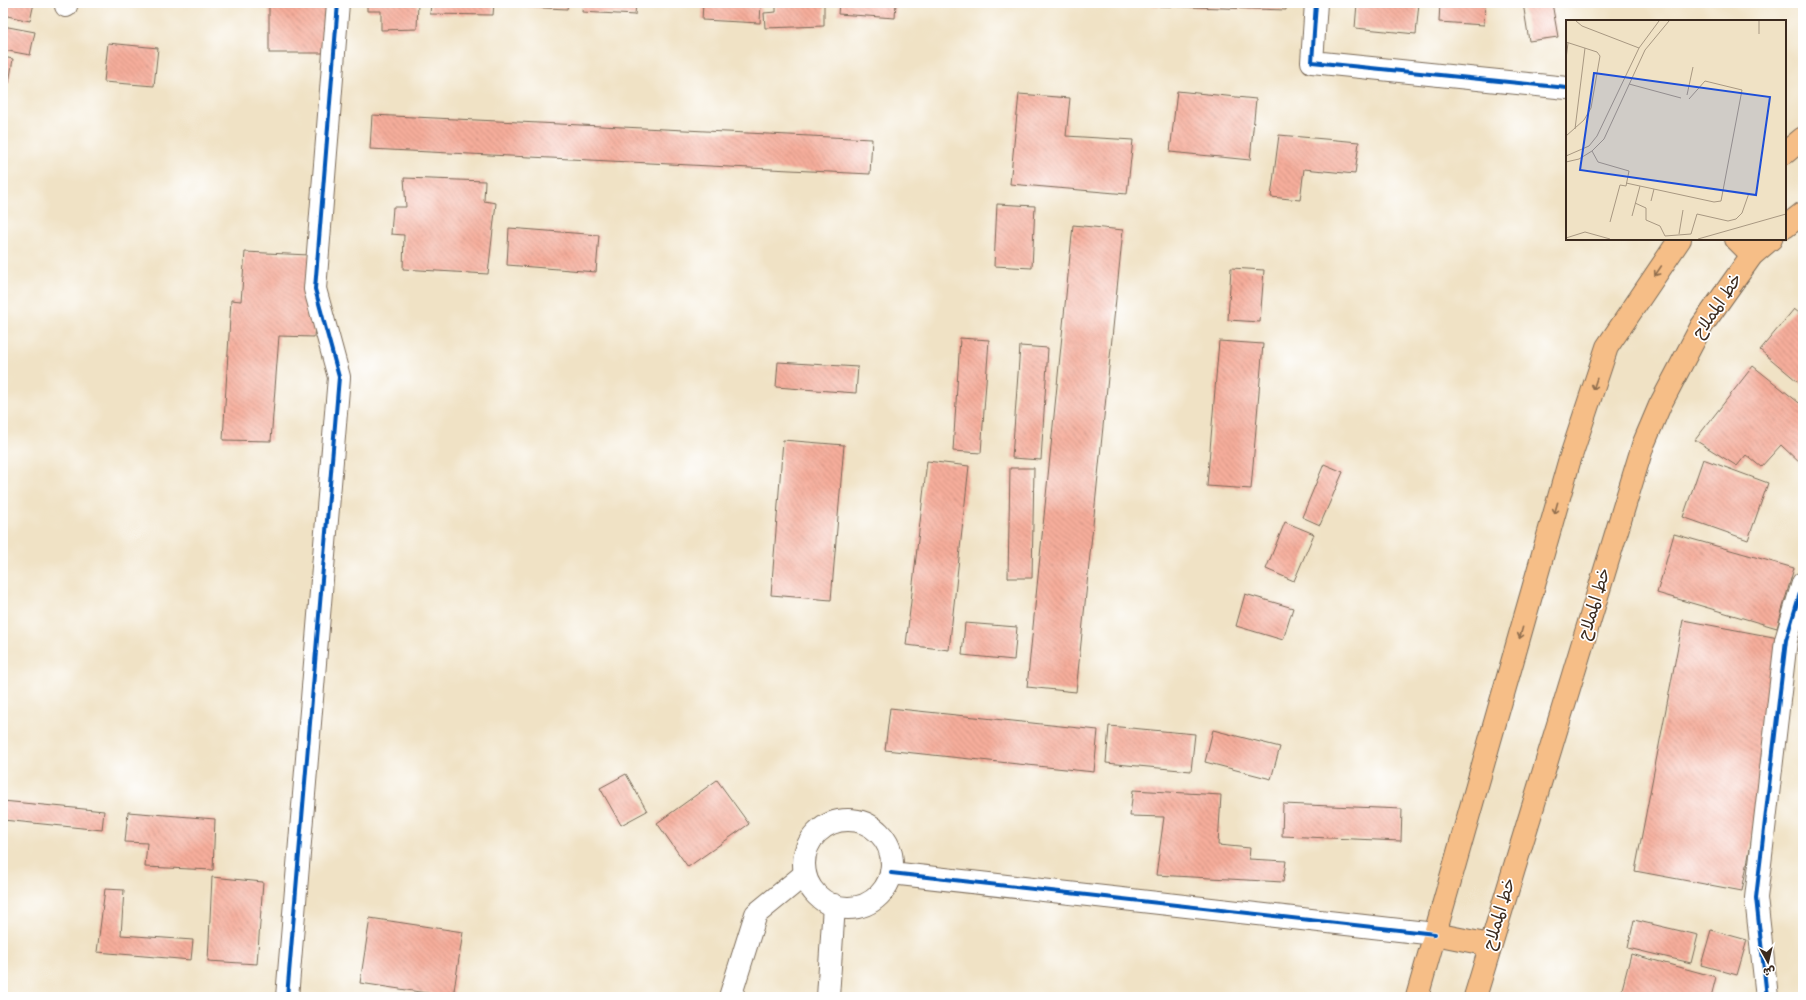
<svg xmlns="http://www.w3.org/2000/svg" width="1806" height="1000" font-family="Caveat,'Playpen Sans Arabic',sans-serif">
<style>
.building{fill:url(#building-back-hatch)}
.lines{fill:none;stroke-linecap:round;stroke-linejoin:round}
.street-casing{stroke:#7a6a58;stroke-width:24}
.highway-casing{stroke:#7a6a58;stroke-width:24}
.street{stroke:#fff;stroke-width:22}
.highway{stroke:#f6be87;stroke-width:22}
.cycleway-casing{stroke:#fff;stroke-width:6}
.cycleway{stroke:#0057b8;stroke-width:4}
.oneway{stroke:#8f6d4d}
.labels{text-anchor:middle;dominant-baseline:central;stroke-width:3.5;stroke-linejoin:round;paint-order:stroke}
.street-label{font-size:17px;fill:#3b2a1e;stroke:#fff}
.inset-road{fill:none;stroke:#a89882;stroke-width:1}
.view{fill:#1d4ed8;fill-opacity:0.15;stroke:#1d4ed8;stroke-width:2}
.inset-edge{fill:none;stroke:#3b2a1e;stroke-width:2}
</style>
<defs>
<pattern id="building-back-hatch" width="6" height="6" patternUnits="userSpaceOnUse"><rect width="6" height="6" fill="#f6ad9b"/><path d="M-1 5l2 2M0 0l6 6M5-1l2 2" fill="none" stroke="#c88d7e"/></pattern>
</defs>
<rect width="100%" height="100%" fill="#fff"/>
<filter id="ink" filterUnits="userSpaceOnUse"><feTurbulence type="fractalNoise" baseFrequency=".025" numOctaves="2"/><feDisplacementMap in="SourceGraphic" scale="8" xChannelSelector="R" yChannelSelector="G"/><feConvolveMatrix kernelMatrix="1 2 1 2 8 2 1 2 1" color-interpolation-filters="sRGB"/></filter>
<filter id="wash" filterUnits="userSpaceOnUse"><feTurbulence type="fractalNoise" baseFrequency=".012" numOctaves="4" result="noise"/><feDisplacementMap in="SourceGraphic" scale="16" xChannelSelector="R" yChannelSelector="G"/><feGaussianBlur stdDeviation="0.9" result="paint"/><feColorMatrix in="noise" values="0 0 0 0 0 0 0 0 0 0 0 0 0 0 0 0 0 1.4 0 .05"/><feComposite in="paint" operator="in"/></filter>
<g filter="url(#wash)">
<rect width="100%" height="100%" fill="#f0e2c5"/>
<g id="blocks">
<g class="building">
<path d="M 3,3 L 34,3 L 30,21 L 3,15 Z"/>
<rect x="269" y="3" width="71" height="50"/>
<path d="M 367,3 L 418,3 L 417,29 L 381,30 L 381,11 L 367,11 Z"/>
<path d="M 431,3 L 494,3 L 493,15 L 430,14 Z"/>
<path d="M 527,3 L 568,3 L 567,9 L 526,7 Z"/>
<path d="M 583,3 L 636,3 L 635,15 L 582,12 Z"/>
<path d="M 703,3 L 761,3 L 760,23 L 702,20 Z"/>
<path d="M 776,3 L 824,3 L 824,26 L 765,28 L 764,13 L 776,12 Z"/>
<path d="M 839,3 L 896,3 L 895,18 L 838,14 Z"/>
<path d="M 1128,3 L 1286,3 L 1286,10 L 1128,5 Z"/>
<path d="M 1357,3 L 1419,3 L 1416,34 L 1355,28 Z"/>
<path d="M 1440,3 L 1485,3 L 1484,25 L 1439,22 Z"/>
<path d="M 1523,3 L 1552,3 L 1558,37 L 1529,41 Z"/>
<path d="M 3,26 L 35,32 L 30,55 L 3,50 Z"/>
<path d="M 108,43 L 158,48 L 154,86 L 104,82 Z"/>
<path d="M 3,57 L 13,59 L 9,83 L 3,82 Z"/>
<path d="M 1177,91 L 1256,99 L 1250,160 L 1170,152 Z"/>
<path d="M 1019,94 L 1070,98 L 1066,136 L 1133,140 L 1127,194 L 1010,184 Z"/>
<path d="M 372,115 L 872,139 L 870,174 L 370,149 Z"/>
<path d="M 1279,135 L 1359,142 L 1355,174 L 1304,169 L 1300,200 L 1271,197 Z"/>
<path d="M 404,178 L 485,181 L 484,201 L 496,203 L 488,274 L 403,269 L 404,235 L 391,234 L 393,207 L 406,207 Z"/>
<path d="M 997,204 L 1035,206 L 1032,268 L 994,266 Z"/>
<path d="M 1073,225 L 1123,230 L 1076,692 L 1027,687 Z"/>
<path d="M 509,228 L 599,235 L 596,272 L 507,265 Z"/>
<path d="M 245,252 L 309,255 L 320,268 L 314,337 L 279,336 L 271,441 L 223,440 L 231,300 L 241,301 Z"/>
<path d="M 1231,268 L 1264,270 L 1260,322 L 1228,320 Z"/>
<path d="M 1794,309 L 1803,316 L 1803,386 L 1760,350 Z"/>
<path d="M 960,338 L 989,340 L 981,453 L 953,451 Z"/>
<path d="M 1219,341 L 1263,344 L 1251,489 L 1207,486 Z"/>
<path d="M 1020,346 L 1048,348 L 1041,460 L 1012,458 Z"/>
<path d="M 778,362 L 858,367 L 856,393 L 776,387 Z"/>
<path d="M 1753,366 L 1803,406 L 1803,466 L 1781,445 L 1761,467 L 1746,455 L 1737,466 L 1695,440 Z"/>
<path d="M 783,440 L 844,445 L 831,600 L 771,595 Z"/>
<path d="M 1703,459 L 1768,483 L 1748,540 L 1683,517 Z"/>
<path d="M 927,461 L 969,466 L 949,650 L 906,645 Z"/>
<path d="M 1324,464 L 1343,472 L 1320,525 L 1302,517 Z"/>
<path d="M 1010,468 L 1034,468 L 1032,578 L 1008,578 Z"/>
<path d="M 1285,522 L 1314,534 L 1294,581 L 1266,569 Z"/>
<path d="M 1674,534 L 1794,568 L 1777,628 L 1657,593 Z"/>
<path d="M 1245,594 L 1293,608 L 1283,640 L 1236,626 Z"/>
<path d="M 1683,620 L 1789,640 L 1742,891 L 1635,871 Z"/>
<path d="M 965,623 L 1017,627 L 1014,660 L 962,655 Z"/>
<path d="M 890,708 L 1098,730 L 1094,772 L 885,750 Z"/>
<path d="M 1109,726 L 1195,734 L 1191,771 L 1106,763 Z"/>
<path d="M 1213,730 L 1280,747 L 1271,779 L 1205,762 Z"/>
<path d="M 626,774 L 647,811 L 621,825 L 600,788 Z"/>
<path d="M 717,780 L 749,824 L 688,867 L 657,823 Z"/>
<path d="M 1133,790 L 1221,795 L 1218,845 L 1250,848 L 1249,859 L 1286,861 L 1283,882 L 1156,875 L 1164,817 L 1130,816 Z"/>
<path d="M 3,801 L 104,811 L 102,830 L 3,820 Z"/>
<path d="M 1283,804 L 1402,809 L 1401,841 L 1282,836 Z"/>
<path d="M 128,812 L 215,819 L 213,870 L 145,867 L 147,843 L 125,842 Z"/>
<path d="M 212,877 L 263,882 L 257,964 L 208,961 Z"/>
<path d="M 105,889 L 124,890 L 121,935 L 193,940 L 191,960 L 97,952 Z"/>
<path d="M 370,918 L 463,932 L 453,997 L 360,983 Z"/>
<path d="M 1634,920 L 1698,935 L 1691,963 L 1628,948 Z"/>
<path d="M 1711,930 L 1747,940 L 1737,975 L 1701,965 Z"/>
<path d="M 1631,954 L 1716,977 L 1711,997 L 1620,997 Z"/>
</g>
</g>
</g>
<g filter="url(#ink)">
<use href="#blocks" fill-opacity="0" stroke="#7a6a58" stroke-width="1"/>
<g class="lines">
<defs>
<g id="street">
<path d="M 1316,3 L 1312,62 L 1567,88"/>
<path d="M 66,6 L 67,3"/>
<circle cx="848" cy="864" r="44"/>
<path d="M 891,873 L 1435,934"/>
<path d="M 287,997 L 339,377 L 315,289 L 338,3"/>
<path d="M 730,997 L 756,914 L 805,874"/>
<path d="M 828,997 L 834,905"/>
<path d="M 1767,997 L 1756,898 L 1786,640 L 1803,583"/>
</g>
<g id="highway">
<path d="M 1785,153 L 1803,138"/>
<path d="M 1785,227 L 1803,213"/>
<path d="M 1736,239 L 1752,255"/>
<path d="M 1435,934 L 1490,945"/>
<path d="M 1417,997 L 1569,462 L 1607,347 L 1680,239"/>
<path d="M 1475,997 L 1643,445 L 1660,405 L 1701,327 L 1752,255 L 1771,239"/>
</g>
</defs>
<use href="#street" class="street-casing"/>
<use href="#highway" class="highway-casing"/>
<use href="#street" class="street"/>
<use href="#highway" class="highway"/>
<defs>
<g id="cycleway">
<path d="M 1316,3 L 1312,62 L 1567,88"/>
<path d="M 891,873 L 1435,934"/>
<path d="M 287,997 L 339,377 L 315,289 L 338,3"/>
<path d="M 1767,997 L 1756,898 L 1786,640 L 1803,583"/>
</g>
</defs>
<use href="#cycleway" class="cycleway-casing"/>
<use href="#cycleway" class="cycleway"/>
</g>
<defs><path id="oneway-shaft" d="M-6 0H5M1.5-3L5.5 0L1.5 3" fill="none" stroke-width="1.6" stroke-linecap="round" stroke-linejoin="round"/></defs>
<g class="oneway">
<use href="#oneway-shaft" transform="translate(1658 271) rotate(124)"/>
<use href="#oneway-shaft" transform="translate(1595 384) rotate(108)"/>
<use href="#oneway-shaft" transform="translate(1556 508) rotate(106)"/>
<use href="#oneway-shaft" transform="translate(1521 633) rotate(106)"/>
</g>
</g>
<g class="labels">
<g class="street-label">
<text transform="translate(1717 306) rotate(-56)">خط المملاح</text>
<text transform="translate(1594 604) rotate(-73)">خط المملاح</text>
<text transform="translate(1499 914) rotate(-73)">خط المملاح</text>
</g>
</g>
<g transform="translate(1566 20)">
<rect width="220" height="220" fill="#f0e2c5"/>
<path class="inset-road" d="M 10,1 L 16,6 L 73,28M 193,1 L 193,14M 0,22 L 31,32 L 34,36 L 25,88 L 18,100 L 0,116M 0,39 L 2,23M 63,64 L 115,78M 121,75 L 127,47M 9,109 L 19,28M 26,131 L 32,142 L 63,151 L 60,166 L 54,165 L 44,202M 0,136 L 23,126 L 31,116 L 73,28 L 93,1M 0,142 L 13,139 L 26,131 L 38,119 L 79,30 L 103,1M 60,163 L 148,182 L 155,181 L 176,70 L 139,61 L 123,79M 85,181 L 88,169M 69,183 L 80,188 L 80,200 L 94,206 L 99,216 L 125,214 L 131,194 L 162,201 L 170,199 L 176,193 L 183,173M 66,196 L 74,166M 113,214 L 117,190M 0,218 L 19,212 L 44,219M 132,219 L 220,194"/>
<path class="view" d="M 28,53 L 204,77 L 190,175 L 14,150 Z"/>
<rect width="220" height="220" class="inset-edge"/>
</g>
<rect width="1806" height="1000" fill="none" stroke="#fff" stroke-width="16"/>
<g transform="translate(1768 962) rotate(172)" stroke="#ffffff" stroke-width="3" paint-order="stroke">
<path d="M0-3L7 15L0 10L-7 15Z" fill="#3b2a1e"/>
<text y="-6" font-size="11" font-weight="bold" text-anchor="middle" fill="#3b2a1e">ش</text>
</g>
</svg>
